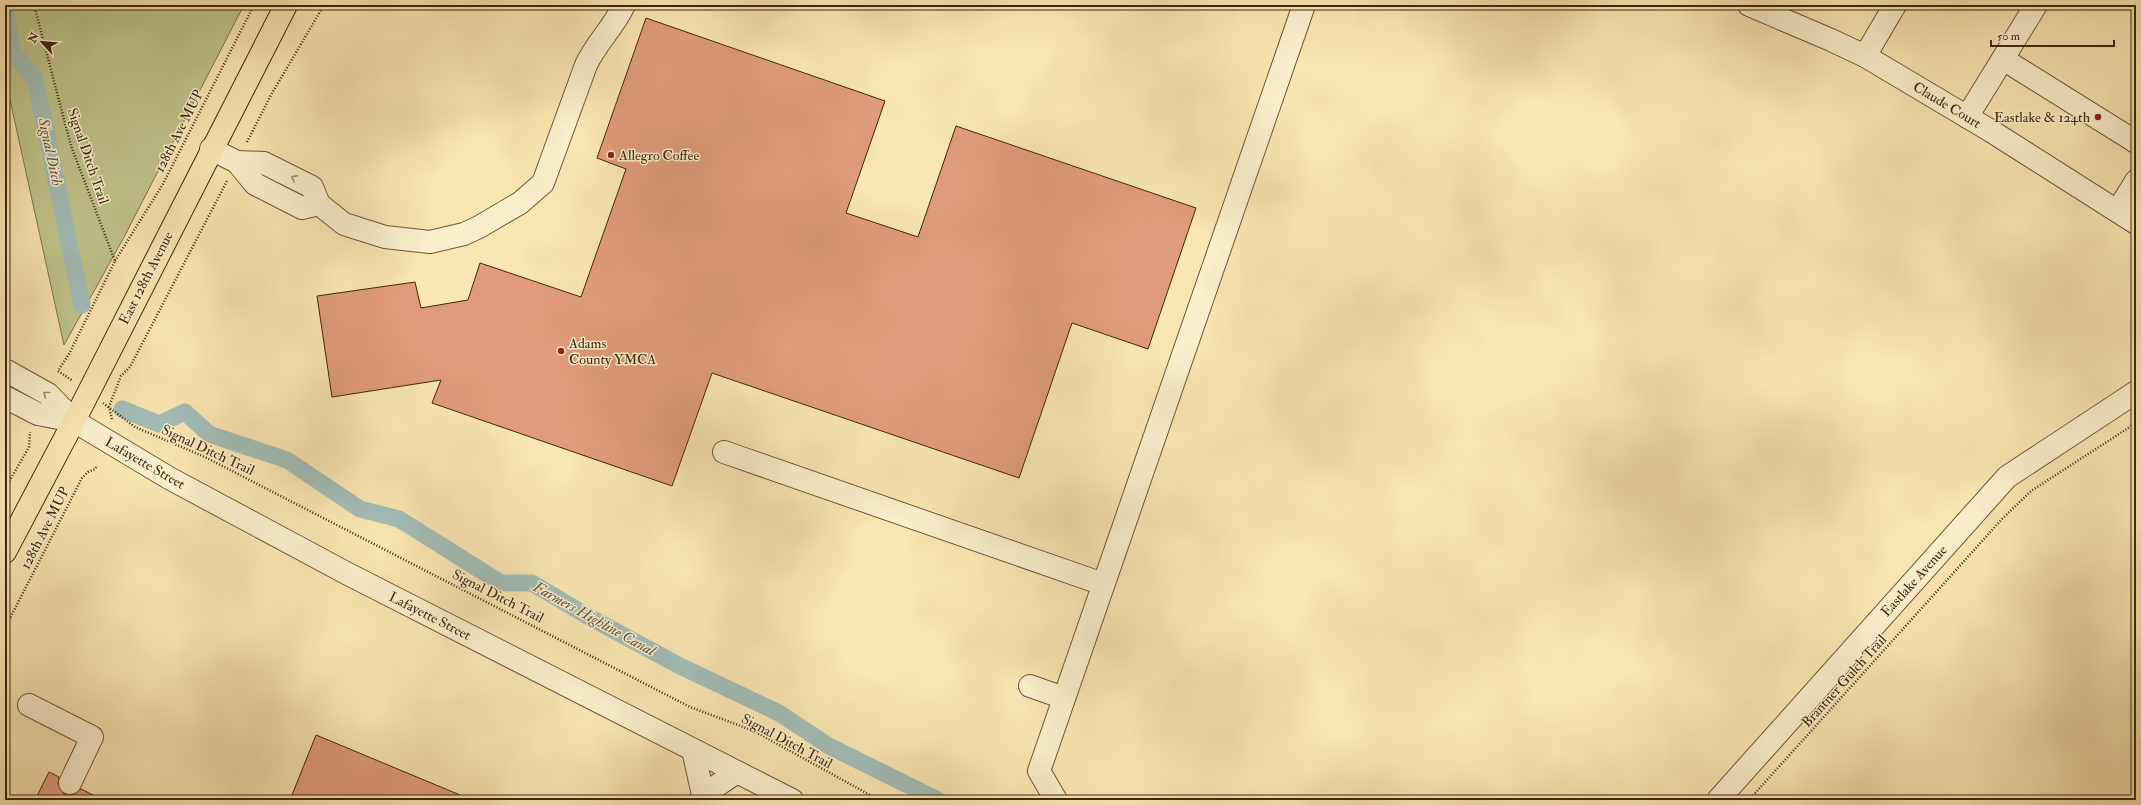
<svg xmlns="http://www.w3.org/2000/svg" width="2141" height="805" font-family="'IM FELL Double Pica',serif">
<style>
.green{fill:#bfc48b;stroke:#7e754b}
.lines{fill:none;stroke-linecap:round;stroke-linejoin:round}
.canal{stroke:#a2bdb7;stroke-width:17}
.building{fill:#e09c7a;stroke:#3e260b}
.minor-casing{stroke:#6d5635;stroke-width:24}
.major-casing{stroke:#3e260b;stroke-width:24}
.path{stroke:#3e260b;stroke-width:2.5;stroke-dasharray:1 2;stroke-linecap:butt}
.minor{stroke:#fcefcd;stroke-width:22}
.major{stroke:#fae6b2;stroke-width:22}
.oneway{stroke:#9d8a6c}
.poi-dot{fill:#8f2418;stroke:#fcefcd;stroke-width:1.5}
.labels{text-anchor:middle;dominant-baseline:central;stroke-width:3;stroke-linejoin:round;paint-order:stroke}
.street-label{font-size:14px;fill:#3e260b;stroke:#fcefcd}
.poi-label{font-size:14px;fill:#3e260b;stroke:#fcefcd;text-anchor:start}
.water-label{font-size:15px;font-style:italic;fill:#5c533f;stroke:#fcefcd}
</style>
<rect width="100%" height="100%" fill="#fae6b2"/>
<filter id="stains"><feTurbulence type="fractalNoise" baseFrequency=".005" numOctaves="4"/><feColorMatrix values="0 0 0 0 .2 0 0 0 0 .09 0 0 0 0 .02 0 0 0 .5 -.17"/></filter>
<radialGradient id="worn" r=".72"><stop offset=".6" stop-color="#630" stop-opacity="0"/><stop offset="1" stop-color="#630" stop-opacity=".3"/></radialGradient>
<path class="green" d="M 5,5 L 244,5 L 123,239 L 64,345 L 5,77 Z"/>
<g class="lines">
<g class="canal">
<path d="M 5,5 L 12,51 L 35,79 L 82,305"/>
<path d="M 122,409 L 159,424 L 185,412 L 209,434 L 287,460 L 360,509 L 399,519 L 501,583 L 532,583 L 589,617 L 680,666 L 779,713 L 829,746 L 938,800"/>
</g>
</g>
<g class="building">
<path d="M 646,18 L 885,101 L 846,213 L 918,237 L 956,126 L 1196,208 L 1148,349 L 1072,323 L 1019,478 L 712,373 L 672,486 L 432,403 L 441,380 L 332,397 L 317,296 L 415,282 L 421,308 L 468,300 L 480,263 L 581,297 L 626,169 L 597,158 Z"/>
<path d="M 316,735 L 472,800 L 290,800 Z"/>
<path d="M 49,772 L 59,777 L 58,784 L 64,794 L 71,795 L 81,789 L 103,800 L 35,800 Z"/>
</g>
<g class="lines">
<defs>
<g id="minor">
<path d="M 1749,5 L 1831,40 L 1865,56 L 1991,131 L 2136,223"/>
<path d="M 1865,56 L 1895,5"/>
<path d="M 2003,59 L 2136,142"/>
<path d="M 1967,117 L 2036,5"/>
<path d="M 211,149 L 237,162 L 255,184 L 302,208 L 319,204"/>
<path d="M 237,162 L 264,163 L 312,187 L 319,204 L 344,224 L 385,237 L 430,242 L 464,234 L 479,227 L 520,203 L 543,183 L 586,65 C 596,43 614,27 624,5"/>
<path d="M 2118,210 L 2136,181"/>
<path d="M 5,370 L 48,394 L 74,421 L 169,478 L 348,574 L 792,800"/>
<path d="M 5,397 L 38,414 L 74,421"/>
<path d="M 724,452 L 1103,584"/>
<path d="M 1030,686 L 1064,698"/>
<path d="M 29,705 L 92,737 L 70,783"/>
<path d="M 693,750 L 703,795 L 701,800"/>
<path d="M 703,795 L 737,772"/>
<path d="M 1056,800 L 1039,771 L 1304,5"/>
<path d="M 1718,800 L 2007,477 L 2136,392"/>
</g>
<path id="major" d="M 5,552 L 74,421 L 286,5"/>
</defs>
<use href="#minor" class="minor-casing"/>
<use href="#major" class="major-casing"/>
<g class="path">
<path d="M 34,5 L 71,146 L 115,261 L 69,354 L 58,371 L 73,381"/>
<path d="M 247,142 L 271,95 L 324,5"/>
<path d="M 115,261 L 163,184 L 254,5"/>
<path d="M 103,403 L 135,427 L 205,457 L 690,707 L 754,731 L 879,800"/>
<path d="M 112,419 L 109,407 L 121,376 L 130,367 L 227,181"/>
<path d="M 5,489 L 29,447 L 30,432"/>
<path d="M 5,628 L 82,478 L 88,472 L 95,469 L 97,465"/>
<path d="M 1749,800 L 2002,519 L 2031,491 L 2136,423"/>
</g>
<use href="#minor" class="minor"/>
<use href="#major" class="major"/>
</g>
<defs><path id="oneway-chevron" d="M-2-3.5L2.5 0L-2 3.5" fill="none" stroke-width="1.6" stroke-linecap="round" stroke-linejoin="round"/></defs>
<g class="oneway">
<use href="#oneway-chevron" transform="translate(294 178) rotate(-154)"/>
<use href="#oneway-chevron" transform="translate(46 394) rotate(-142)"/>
</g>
<g class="poi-dot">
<circle cx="2098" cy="117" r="4"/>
<circle cx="611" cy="155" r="4"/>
<circle cx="561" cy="351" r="4"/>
</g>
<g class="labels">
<g class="street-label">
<text transform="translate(1947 105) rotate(31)">Claude Court</text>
<text transform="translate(179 131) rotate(-63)">128th Ave MUP</text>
<text transform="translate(88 156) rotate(71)">Signal Ditch Trail</text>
<text transform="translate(146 278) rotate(-63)">East 128th Avenue</text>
<text transform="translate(208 450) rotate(25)">Signal Ditch Trail</text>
<text transform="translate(145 463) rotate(30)">Lafayette Street</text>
<text transform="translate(45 528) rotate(-63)">128th Ave MUP</text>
<text transform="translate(1914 581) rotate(-48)">Eastlake Avenue</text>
<text transform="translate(498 596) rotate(27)">Signal Ditch Trail</text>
<text transform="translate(430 616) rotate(27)">Lafayette Street</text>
<text transform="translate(1844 681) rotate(-48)">Brantner Gulch Trail</text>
<text transform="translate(787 741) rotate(28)">Signal Ditch Trail</text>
</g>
<g class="poi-label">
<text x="2090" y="117" text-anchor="end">Eastlake &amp; 124th</text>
<text x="619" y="155">Allegro Coffee</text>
<text x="569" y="343">Adams<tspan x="569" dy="16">County YMCA</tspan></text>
</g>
<g class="water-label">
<text transform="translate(50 152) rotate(78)">Signal Ditch</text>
<text transform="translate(594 619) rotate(29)">Farmers Highline Canal</text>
</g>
</g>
<rect width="2141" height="805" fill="none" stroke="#fae6b2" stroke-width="20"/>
<rect x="6" y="6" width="2129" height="793" fill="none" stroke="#3e260b" stroke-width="2"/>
<rect x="10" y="10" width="2121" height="785" fill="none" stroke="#3e260b"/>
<g transform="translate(42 42) rotate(297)" stroke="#fcefcd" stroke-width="3" paint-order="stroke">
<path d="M0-3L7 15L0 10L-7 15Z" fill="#3e260b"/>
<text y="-6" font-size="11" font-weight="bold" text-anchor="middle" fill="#3e260b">N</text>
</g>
<path d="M1991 40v6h123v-6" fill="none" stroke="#3e260b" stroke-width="2"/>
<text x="1997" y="40" font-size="12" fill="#3e260b" stroke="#fcefcd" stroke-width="3" paint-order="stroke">50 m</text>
<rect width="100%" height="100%" filter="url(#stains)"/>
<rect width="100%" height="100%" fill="url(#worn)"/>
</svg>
